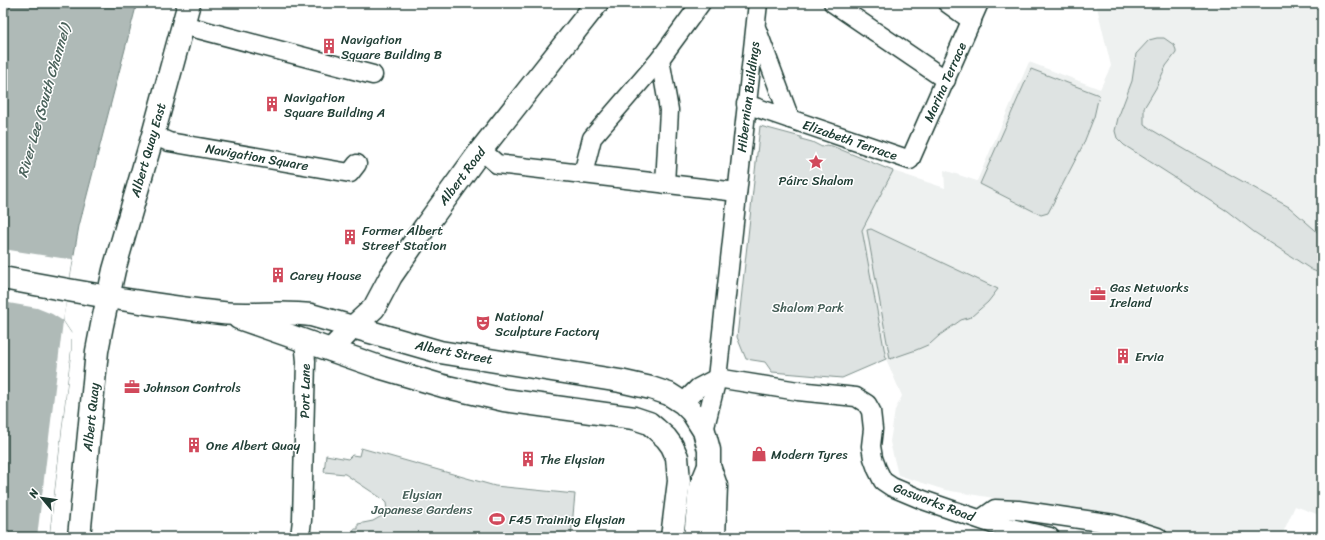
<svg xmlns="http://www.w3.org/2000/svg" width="1325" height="540" font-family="Sriracha,sans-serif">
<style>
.built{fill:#eef1f0}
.green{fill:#dee3e2;stroke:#7e908b}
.water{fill:#afbab7;stroke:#758883}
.pier{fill:#fff}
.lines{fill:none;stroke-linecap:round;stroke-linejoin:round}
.street-casing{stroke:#1f3d34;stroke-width:21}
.secondary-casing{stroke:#1f3d34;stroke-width:25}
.highway-casing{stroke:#1f3d34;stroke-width:25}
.street{stroke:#fff;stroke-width:18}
.secondary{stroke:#fff;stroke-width:22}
.highway{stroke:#fff;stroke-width:22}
.labels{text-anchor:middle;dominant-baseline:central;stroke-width:3;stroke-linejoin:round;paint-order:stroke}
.poi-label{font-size:13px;fill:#1f3d34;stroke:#fff;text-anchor:start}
.street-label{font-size:13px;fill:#1f3d34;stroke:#fff}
.park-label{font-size:13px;fill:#455e57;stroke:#fff}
.water-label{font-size:14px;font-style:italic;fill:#4a625b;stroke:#fff}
</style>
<rect width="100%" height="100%" fill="#fff"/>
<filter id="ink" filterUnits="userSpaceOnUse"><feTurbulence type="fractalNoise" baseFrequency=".025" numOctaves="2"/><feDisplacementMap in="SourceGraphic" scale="8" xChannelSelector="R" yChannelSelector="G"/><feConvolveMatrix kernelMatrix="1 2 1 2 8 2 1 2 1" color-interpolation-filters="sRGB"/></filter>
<g filter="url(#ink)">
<path class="built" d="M 1096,3 L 1322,3 L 1322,516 L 1295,506 L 1281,537 L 1178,537 L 1162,531 L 1018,502 L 945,490 L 898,475 L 890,442 L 895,410 L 902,396 L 886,359 L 862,230 L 893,171 L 945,188 L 944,170 L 977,181 L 1029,62 L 1100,89 L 1111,66 Z"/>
<g class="green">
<path d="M 1157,38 L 1164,38 L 1174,45 L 1176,50 L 1176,53 L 1166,66 L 1156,88 L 1144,108 L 1144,124 L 1152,130 L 1191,153 L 1289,207 L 1322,236 L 1322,274 L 1312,270 L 1254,232 L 1227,211 L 1124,145 L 1117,138 L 1115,131 L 1118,118 L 1132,81 L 1136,54 L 1149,40 Z"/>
<path d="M 1031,69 L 1099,95 L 1094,117 L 1083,145 L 1048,213 L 1041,215 L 980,184 Z"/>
<path d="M 760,126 L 801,137 L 801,139 L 812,142 L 822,147 L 826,145 L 832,146 L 893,171 L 862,230 L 886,359 L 842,378 L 772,372 L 765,362 L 746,359 L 737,337 Z"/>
<path d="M 871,229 L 998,289 L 988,302 L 971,317 L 961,320 L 940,335 L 930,344 L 916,350 L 890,359 L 867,230 Z"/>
<path d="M 361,448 L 495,486 L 575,494 L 571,537 L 353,537 L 354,529 L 358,529 L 358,524 L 373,521 L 380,517 L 386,513 L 387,510 L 386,503 L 381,498 L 345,474 L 324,472 L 326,455 L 348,459 L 352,455 L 359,456 Z"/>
</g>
<path class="water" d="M 11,3 L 137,3 L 79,226 L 63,317 L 63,321 L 71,333 L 71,350 L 49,537 L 3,537 L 3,26 Z"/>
<path class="pier" d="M 3,249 L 61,258 L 73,259 L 63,321 L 71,333 L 71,350 L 49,537 L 37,537 L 63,321 L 52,314 L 37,308 L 3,302 Z"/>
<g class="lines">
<defs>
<g id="street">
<path d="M 833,3 L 946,80"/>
<path d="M 947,3 L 972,21"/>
<path d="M 183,25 L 373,75"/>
<path d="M 757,30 L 790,119"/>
<path d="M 660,59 L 669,110 L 665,184"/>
<path d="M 746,104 L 910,160 L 979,3"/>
<path d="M 153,135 L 169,142 L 350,173 L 357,164"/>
<path d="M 481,150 L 497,164 L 737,192"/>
<path d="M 583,174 L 592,138 L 660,59 L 701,3"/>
<path d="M 717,378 L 798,391 L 856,397 L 867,404 L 871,411 L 873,429 L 871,446 L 873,458 L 877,469 L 883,481 L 892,487 L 923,500 L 993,524 L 1050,537"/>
<path d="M 683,403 L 698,388 L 717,378"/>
<path d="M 704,431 L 717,378 L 758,3"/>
<path d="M 981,519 L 995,509 L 1018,510 L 1114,524 L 1136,530 L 1158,537"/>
<path d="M 300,537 L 302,520 L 306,361 L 304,341"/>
</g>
<g id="secondary">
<path d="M 331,350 L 352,328 L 374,308 L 391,276 L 425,227 L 481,150 L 597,3"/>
<path d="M 79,537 L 97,351 L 102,325 L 114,270 L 153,135 L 189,3"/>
</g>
<g id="highway">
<path d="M 3,278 C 76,292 149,305 222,313 C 252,316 281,311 311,315 L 440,352 L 620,381 L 651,388 L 669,394 L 683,403 L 692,412 L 704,431 L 709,450 L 709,466 L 700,488 L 695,537"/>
<path d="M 239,318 L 382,368 L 443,386 L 504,400 L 634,418 L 649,423 L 656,429 L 666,438 L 672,446 L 677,457 L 679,481 L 672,537"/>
<path d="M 709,466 L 716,486 L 714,537"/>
</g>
</defs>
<use href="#street" class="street-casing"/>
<use href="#secondary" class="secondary-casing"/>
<use href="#highway" class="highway-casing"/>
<use href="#street" class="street"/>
<use href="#secondary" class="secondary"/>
<use href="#highway" class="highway"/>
</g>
</g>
<defs>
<symbol id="building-bare" viewBox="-9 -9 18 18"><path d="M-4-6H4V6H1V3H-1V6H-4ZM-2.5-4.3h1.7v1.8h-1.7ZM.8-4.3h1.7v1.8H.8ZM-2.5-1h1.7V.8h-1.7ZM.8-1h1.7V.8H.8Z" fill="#d1495b" stroke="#fff" stroke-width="2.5" paint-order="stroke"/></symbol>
<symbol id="sight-bare" viewBox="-9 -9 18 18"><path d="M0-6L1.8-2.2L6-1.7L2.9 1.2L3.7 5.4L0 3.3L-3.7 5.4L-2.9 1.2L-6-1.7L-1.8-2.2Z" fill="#d1495b" stroke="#fff" stroke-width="2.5" paint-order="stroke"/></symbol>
<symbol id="office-bare" viewBox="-9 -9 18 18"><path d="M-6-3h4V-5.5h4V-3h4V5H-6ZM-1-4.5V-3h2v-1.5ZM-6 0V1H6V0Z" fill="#d1495b" stroke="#fff" stroke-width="2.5" paint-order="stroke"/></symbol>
<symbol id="theatre-bare" viewBox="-9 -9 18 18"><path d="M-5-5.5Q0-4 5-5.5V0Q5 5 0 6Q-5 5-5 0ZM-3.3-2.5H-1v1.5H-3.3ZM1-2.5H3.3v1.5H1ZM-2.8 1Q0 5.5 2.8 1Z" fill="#d1495b" stroke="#fff" stroke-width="2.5" paint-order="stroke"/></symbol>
<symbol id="shop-bare" viewBox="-9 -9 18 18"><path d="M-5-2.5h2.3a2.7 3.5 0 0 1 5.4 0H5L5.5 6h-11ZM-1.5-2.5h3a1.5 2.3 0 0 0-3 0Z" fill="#d1495b" stroke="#fff" stroke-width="2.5" paint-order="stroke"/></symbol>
<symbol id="stadium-bare" viewBox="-9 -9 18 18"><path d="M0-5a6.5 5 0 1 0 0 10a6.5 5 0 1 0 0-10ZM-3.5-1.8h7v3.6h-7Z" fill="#d1495b" stroke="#fff" stroke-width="2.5" paint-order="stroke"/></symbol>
</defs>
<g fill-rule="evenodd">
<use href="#building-bare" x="318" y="35" width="22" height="22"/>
<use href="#building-bare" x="261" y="93" width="22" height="22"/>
<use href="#sight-bare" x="805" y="151" width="22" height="22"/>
<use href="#building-bare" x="339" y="226" width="22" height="22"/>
<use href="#building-bare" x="267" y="264" width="22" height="22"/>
<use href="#office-bare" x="1087" y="283" width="22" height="22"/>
<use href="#theatre-bare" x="472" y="312" width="22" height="22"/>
<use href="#building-bare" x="1112" y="345" width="22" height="22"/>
<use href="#office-bare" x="121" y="376" width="22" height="22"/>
<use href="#building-bare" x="183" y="434" width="22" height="22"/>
<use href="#shop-bare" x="748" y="443" width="22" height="22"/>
<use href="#building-bare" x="517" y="448" width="22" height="22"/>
<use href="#stadium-bare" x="486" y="508" width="22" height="22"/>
</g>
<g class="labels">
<g class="poi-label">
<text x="341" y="39">Navigation<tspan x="341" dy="15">Square Building B</tspan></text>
<text x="284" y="97">Navigation<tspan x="284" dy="15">Square Building A</tspan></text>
<text x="816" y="180" text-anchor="middle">Páirc Shalom</text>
<text x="362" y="230">Former Albert<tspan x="362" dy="15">Street Station</tspan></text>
<text x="290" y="275">Carey House</text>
<text x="1110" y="287">Gas Networks<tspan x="1110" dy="15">Ireland</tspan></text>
<text x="495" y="316">National<tspan x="495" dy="15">Sculpture Factory</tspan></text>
<text x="1135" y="356">Ervia</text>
<text x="144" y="387">Johnson Controls</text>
<text x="206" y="445">One Albert Quay</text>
<text x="771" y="454">Modern Tyres</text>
<text x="540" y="459">The Elysian</text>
<text x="509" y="519">F45 Training Elysian</text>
</g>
<g class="street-label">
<text transform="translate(945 82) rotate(-66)">Marina Terrace</text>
<text transform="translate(748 97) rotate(-83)">Hibernian Buildings</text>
<text transform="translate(850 140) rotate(19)">Elizabeth Terrace</text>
<text transform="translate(148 150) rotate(-74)">Albert Quay East</text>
<text transform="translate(257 157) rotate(10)">Navigation Square</text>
<text transform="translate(462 176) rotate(-53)">Albert Road</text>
<text transform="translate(454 352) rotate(11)">Albert Street</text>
<text transform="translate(305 391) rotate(-89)">Port Lane</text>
<text transform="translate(91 417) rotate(-84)">Albert Quay</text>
<text transform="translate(934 502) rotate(21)">Gasworks Road</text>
</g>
<g class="park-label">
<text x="808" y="307">Shalom Park</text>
<text x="422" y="494">Elysian<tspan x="422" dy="15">Japanese Gardens</tspan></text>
</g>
<g class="water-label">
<text transform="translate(44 101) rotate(-74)">River Lee (South Channel)</text>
</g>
</g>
<rect width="1325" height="540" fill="none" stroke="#fff" stroke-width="16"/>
<rect x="8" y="8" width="1309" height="524" fill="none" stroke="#1f3d34" stroke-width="1.5" filter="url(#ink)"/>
<g transform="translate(42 498) rotate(299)" stroke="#ffffff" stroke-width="3" paint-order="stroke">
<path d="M0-3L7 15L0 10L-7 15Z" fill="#1f3d34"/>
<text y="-6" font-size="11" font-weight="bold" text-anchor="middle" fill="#1f3d34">N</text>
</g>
</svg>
